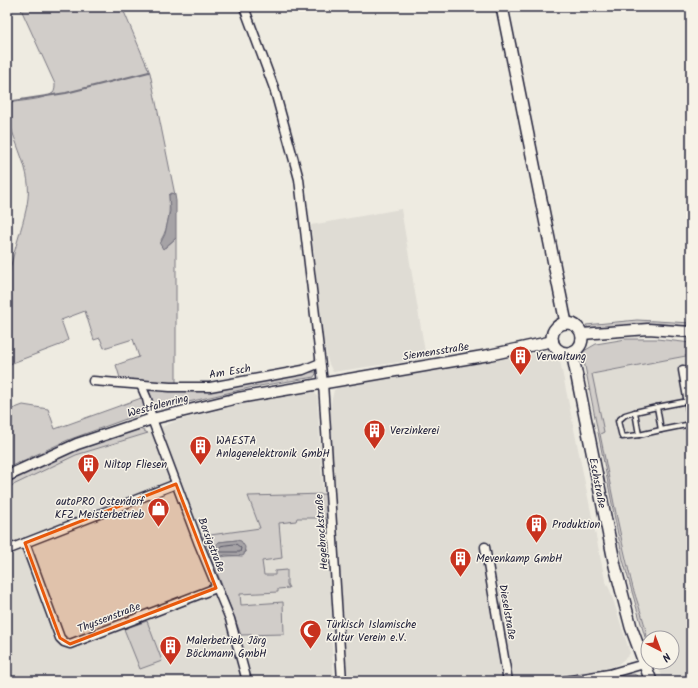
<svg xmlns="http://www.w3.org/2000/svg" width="698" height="688" font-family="Kalam,sans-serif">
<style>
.built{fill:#dfdcd4}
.green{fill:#d1cdc9;stroke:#7a7882;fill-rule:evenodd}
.water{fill:#a6a3a6;stroke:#716f7b}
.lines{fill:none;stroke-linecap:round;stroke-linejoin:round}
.shore{stroke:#575666;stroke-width:1}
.stream{stroke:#716f7b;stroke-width:2}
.service-casing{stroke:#22223b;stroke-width:7}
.minor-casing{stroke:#22223b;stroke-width:11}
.tertiary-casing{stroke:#22223b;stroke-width:13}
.secondary-casing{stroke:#22223b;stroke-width:14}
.service{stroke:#f7f3e8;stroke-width:4}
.minor{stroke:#f7f3e8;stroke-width:8}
.tertiary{stroke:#f7f3e8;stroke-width:10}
.secondary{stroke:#f7f3e8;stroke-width:11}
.marked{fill:#e8590c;fill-opacity:0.2;stroke:#e8590c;stroke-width:3;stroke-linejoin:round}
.labels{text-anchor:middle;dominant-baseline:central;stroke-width:3;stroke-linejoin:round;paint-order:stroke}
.street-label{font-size:11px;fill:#22223b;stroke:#f7f3e8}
.poi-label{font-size:11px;fill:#22223b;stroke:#f7f3e8;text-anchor:start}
</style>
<rect width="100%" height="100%" fill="#eeebe1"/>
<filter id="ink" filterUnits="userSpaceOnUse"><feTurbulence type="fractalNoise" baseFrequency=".025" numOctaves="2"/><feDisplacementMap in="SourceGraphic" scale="8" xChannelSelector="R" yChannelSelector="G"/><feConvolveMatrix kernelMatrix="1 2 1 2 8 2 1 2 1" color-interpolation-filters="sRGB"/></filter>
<g filter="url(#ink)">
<g class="built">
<path d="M 401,209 L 426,358 L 333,372 L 328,362 L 322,333 L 311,225 Z"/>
<path d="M 542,352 L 554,353 L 559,356 L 605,580 L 610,590 L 630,653 L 628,656 L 617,665 L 605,669 L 537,681 L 345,681 L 330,427 L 331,403 L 334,390 L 338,387 Z"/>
<path d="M 691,355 L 691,681 L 664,681 L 656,662 L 672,662 L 672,638 L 648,638 L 644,626 L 618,526 L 589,375 Z"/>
<path d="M 308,391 L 314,392 L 317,396 L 323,494 L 326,494 L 334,632 L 331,633 L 334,681 L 16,681 L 7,659 L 7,488 L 76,455 L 148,433 L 176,421 L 255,400 Z"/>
</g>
<g class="green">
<path d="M 20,7 L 122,7 L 150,73 L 175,195 L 172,193 L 169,195 C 170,210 169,227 161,240 L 165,248 L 176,238 L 176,386 L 121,381 L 116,365 L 139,357 L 133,339 L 104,348 L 100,338 L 94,340 L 85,311 L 61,320 L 68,340 L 60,345 L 7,365 L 7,309 L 10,307 C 0,278 25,228 28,198 C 32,165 7,135 7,103 C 17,101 45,100 53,93 C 55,91 55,87 55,84 Z"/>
<path d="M 637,320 L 691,323 L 691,327 L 660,324 L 588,328 L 586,325 Z"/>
<path d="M 626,339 L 657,339 L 691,343 L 691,355 L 592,374 L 604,432 L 600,434 C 610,483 619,532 631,580 C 636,602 648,626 648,648 L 623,560 L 583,356 L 584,351 L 596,344 Z"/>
<path d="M 309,372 L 317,372 L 314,377 L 253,387 L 154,410 L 147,392 L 150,387 L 211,389 Z"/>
<path d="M 144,397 L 148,411 L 68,440 L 7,468 L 7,411 L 23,405 L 48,409 L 55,429 Z"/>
<path d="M 140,429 L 148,433 L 76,455 L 7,488 L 7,480 L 54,458 L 96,442 Z"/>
<path d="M 326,494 L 327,518 L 297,518 L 296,521 L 279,523 L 282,558 L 262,561 L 264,575 L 275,575 L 275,571 L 287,570 L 287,584 L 289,588 L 278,589 L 278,592 L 240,594 L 241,605 L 283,602 L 284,634 L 241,635 L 203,536 L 260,528 L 248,496 ZM 237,540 L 246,552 C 242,558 227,554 219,558 L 219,542 Z"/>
<path d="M 147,621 L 162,661 L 140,669 L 124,629 Z"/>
<path d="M 627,674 C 634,674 638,674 641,681 L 631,681 L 631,679 L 614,681 L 613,676 Z"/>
</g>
<g class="water">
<path d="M 172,193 L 175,195 L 176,201 L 176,238 L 163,249 L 160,244 L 165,234 L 170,211 L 169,195 Z"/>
<path d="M 237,540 L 241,541 L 245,547 L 244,555 L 242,556 L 225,555 L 216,558 C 211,553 214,546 219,542 Z"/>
</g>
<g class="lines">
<path class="shore" d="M 236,544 L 241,548 L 240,552 L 218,552 L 221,546 Z"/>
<path class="stream" d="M 7,102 L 66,93 L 149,72"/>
<defs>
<g id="service">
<path d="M 688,401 L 657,407 L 661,430 L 691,424"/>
<path d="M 657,407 L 635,412 L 639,435 L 661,430"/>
<path d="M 635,412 L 625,415 L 618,421 L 622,437 L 639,435"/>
</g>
<g id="minor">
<path d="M 244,7 L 274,88 L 299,179 L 323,383 L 342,681"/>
<path d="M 683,370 L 691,414"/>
<path d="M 93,381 L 170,387 L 210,387 L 303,370 L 320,363"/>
<path d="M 141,385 L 147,399 L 152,419 L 199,544 L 230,619 L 247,681"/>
<path d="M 25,543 L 60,638 L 64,642 L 70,644 L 216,588"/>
<path d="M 485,547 L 508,681"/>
<path d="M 7,550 L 176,484"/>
<path d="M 565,681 L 609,674 L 644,664"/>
</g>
<g id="tertiary">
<path d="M 582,334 L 648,329 L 691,332"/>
<path d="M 7,476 L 77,444 L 152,419 L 238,398 L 489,355 L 553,341"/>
</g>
<g id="secondary">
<path d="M 502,7 L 566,323"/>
<circle cx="567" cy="338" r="15"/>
<path d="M 572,352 L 615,566 L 631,627 L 651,681"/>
</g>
</defs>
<use href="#service" class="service-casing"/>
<use href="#minor" class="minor-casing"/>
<use href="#tertiary" class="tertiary-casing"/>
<use href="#secondary" class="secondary-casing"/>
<use href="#service" class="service"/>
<use href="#minor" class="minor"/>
<use href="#tertiary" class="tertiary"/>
<use href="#secondary" class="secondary"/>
</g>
</g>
<path class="marked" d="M 176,484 L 216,588 L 70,644 L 60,638 L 25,543 Z"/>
<defs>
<symbol id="building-pin" viewBox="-11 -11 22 30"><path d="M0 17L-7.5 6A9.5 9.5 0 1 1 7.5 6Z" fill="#c8321e" stroke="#f7f3e8"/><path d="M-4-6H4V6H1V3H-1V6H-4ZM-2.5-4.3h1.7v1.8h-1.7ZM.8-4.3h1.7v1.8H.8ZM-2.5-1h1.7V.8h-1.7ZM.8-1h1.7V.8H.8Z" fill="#fff"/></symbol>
<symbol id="shop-pin" viewBox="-11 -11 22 30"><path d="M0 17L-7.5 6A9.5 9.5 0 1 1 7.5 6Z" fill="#c8321e" stroke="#f7f3e8"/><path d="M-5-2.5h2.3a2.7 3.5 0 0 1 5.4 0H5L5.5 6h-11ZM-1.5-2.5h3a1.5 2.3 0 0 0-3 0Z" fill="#fff"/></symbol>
<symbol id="mosque-pin" viewBox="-11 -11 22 30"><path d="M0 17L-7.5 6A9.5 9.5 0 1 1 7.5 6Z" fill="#c8321e" stroke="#f7f3e8"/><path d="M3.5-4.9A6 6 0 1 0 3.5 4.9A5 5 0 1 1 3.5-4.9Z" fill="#fff"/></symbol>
</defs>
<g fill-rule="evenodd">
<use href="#building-pin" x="508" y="344" width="25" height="34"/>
<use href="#building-pin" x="362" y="418" width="25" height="34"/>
<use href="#building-pin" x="188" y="434" width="25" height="34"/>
<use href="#building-pin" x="76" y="452" width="25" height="34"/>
<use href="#shop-pin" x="146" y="496" width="25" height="34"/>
<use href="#building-pin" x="524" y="512" width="25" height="34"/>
<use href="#building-pin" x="448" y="546" width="25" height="34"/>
<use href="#mosque-pin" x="298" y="618" width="25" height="34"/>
<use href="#building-pin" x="158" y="634" width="25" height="34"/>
</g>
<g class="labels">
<g class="street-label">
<text transform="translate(436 352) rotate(-9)">Siemensstraße</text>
<text transform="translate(230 372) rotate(-9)">Am Esch</text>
<text transform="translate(158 406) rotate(-15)">Westfalenring</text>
<text transform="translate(597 483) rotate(79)">Eschstraße</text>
<text transform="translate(322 532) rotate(-94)">Hegebrockstraße</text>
<text transform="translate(211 545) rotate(69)">Borsigstraße</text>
<text transform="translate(507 612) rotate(80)">Dieselstraße</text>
<text transform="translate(109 618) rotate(-21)">Thyssenstraße</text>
</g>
<g class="poi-label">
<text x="536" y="357">Verwaltung</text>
<text x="390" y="431">Verzinkerei</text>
<text x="216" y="441">WAESTA<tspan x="216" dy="13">Anlagenelektronik GmbH</tspan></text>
<text x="104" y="465">Niltop Fliesen</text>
<text x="144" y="502" text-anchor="end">autoPRO Ostendorf<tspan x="144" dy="13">KFZ Meisterbetrieb</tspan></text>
<text x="552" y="525">Produktion</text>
<text x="476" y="559">Mevenkamp GmbH</text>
<text x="326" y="625">Türkisch Islamische<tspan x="326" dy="13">Kultur Verein e.V.</tspan></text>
<text x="186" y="641">Malerbetrieb Jörg<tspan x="186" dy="13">Böckmann GmbH</tspan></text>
</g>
</g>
<rect width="698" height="688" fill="none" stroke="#f7f3e8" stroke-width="24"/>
<rect x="12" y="12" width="674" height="664" fill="none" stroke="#22223b" stroke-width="1.5" filter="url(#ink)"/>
<g transform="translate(660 650) rotate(138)"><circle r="19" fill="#f7f3e8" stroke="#a29fa3"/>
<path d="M0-3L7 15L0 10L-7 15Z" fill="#c8321e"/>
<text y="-6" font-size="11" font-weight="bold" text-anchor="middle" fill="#22223b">N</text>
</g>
</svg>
